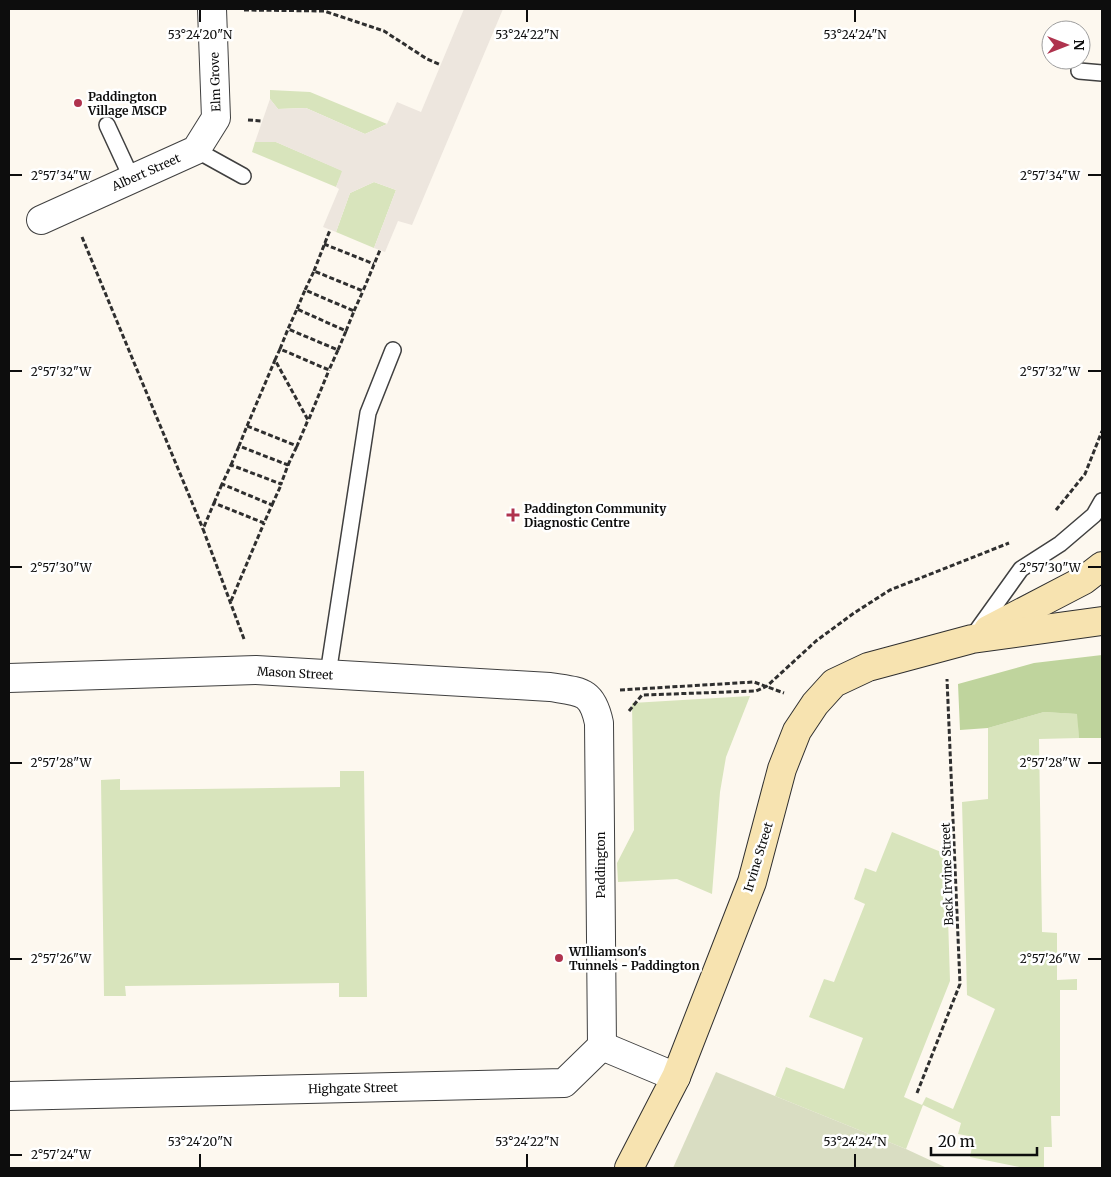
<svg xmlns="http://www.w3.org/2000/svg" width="1111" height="1177" font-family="Merriweather,serif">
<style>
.green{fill:#d8e4bc}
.forest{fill:#bfd49d}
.cemetery{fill:#d9ddc2}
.plaza{fill:#ede6de}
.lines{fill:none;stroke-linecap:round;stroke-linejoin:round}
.service-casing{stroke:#404040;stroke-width:18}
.minor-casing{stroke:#404040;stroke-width:30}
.secondary-casing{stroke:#2f2f2f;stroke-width:30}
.path{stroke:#2f2f2f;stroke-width:3;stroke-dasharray:5 2.5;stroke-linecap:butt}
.service{stroke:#fff;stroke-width:15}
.minor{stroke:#fff;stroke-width:28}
.secondary{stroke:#f7e3b0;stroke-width:28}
.ticks{fill:none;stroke:#0d0d0d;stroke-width:2}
.poi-dot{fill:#af334e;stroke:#fff;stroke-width:2}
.labels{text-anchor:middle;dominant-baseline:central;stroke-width:5;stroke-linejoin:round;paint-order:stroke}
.street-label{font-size:12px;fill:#0d0d0d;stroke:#fff}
.poi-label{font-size:12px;font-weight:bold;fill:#0d0d0d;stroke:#fff;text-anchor:start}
.ticks-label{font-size:12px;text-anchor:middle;fill:#0d0d0d;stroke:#fff;stroke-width:5;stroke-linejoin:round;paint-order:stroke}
</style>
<rect width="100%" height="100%" fill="#fdf8ef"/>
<g class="green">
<path d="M 270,90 L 310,92 L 387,124 L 365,134 L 306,108 L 278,109 L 270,99 Z"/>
<path d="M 255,142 L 276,142 L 343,171 L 336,187 L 252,152 Z"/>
<path d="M 374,182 L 396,190 L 374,248 L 336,232 L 350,193 Z"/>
<path d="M 750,696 L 726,757 L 720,792 L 712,894 L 677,879 L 618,882 L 617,863 L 634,830 L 632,703 Z"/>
<path d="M 1044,712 L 1078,714 L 1079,738 L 1039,739 L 1042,932 L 1057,933 L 1057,980 L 1077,979 L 1077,990 L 1060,990 L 1060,1116 L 1051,1116 L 1052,1147 L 1044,1147 L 1044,1168 L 1024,1168 L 970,1157 L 974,1137 L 958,1134 L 961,1123 L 923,1105 L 906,1149 L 775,1096 L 786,1067 L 844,1089 L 863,1038 L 809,1017 L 824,979 L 834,982 L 865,904 L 854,899 L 865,868 L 876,872 L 892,832 L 946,854 L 950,981 L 904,1097 L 922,1105 L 926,1097 L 953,1109 L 995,1009 L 967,995 L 962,802 L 988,799 L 988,728 Z"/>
<path d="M 340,771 L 364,771 L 367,997 L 339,997 L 339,983 L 125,986 L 126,996 L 104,996 L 101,780 L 120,779 L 120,790 L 340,787 Z"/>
</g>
<path class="forest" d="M 1102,655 L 1102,738 L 1079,738 L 1077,714 L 1044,712 L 988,728 L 960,730 L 958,684 L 1034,663 Z"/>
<path class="cemetery" d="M 716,1072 L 906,1149 L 947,1168 L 673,1168 Z"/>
<path class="plaza" d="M 464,9 L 503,9 L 412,225 L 398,221 L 385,252 L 374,248 L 396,190 L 374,182 L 350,193 L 336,232 L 323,227 L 339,189 L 336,187 L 342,171 L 276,142 L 255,142 L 270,99 L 278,109 L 306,108 L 365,134 L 387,124 L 397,102 L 421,112 Z"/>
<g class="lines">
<defs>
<g id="service">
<path d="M 1079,71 L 1102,73"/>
<path d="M 107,125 L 132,179"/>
<path d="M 196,150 L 243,176"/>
<path d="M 978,629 L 1021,569 L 1060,544 L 1094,515 L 1102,501"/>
<path d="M 328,674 L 368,413 L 393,350"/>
</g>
<g id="minor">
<path d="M 41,220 L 196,150 L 216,118 L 212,9"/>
<path d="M 9,678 L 256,670 L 550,687 C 581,692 592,690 599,723 L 602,1046"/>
<path d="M 602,1046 L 676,1077"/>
<path d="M 9,1096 L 564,1083 L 602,1046"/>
</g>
<g id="secondary">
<path d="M 988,630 L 1084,580 L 1102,566"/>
<path d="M 629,1168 L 676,1077 L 752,882 L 782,769 L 797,731 L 815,704 L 834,683 L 868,667 L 972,639 L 1102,621"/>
</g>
</defs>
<use href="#service" class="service-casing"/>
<use href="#minor" class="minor-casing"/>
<use href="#secondary" class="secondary-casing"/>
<g class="path">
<path d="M 244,10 L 324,11 L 384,31 L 427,59 L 441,65"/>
<path d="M 248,120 L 262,121"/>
<path d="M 82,237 L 203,529"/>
<path d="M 324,244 L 374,264"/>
<path d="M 314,271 L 330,230"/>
<path d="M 297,309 L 305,290"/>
<path d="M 354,311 L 363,291"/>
<path d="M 280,349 L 288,329"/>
<path d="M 338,350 L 346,331"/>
<path d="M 309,419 L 329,370"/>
<path d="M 247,426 L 275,360"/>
<path d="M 231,465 L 239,446"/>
<path d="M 288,465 L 297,446"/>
<path d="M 214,503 L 222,484"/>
<path d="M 272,505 L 281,485"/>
<path d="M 1056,510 L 1085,474 L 1102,431"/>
<path d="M 231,601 L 264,523"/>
<path d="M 244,639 L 203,529 L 214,503 L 264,523 L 272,505 L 222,484 L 231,465 L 281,484 L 288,465 L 239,446 L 247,426 L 297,446 L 308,420 L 275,360 L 280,349 L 329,370 L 338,350 L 288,329 L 297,309 L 346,331 L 354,311 L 305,290 L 314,271 L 363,291 L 380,250"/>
<path d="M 620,690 L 754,682 L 784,693"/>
<path d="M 629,711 L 642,695 L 756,691 L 767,686 L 816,641 L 854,613 L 890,590 L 1009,543"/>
<path d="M 917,1093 L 960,984 L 947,679"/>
</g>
<use href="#service" class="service"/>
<use href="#minor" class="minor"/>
<use href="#secondary" class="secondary"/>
</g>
<path class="ticks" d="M 200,10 L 200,22M 527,10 L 527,22M 855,10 L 855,22M 10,175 L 22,175M 1088,175 L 1101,175M 10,371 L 22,371M 1088,371 L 1101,371M 10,567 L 22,567M 1088,567 L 1101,567M 10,763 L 22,763M 1088,763 L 1101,763M 10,959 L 22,959M 1088,959 L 1101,959M 200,1154 L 200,1167M 527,1154 L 527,1167M 855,1154 L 855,1167M 10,1155 L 22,1155"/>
<g class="poi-dot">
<circle cx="78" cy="103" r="5"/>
<path d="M510.5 507.5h5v5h5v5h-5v5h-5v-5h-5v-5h5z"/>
<circle cx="559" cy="958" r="5"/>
</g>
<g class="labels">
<g class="street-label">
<text transform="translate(215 82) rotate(-92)">Elm Grove</text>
<text transform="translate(146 172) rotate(-24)">Albert Street</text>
<text transform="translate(295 673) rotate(3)">Mason Street</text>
<text transform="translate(758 857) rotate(-73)">Irvine Street</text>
<text transform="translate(600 865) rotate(-90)">Paddington</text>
<text transform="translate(947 874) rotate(-92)">Back Irvine Street</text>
<text transform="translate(353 1088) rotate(-1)">Highgate Street</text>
</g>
<g class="poi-label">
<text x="88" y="96">Paddington<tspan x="88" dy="14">Village MSCP</tspan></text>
<text x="524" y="508">Paddington Community<tspan x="524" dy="14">Diagnostic Centre</tspan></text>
<text x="569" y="951">WIlliamson's<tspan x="569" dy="14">Tunnels - Paddington</tspan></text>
</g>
</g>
<g class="ticks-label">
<text x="200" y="39">53°24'20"N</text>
<text x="527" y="39">53°24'22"N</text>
<text x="855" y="39">53°24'24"N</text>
<text x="1050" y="180">2°57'34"W</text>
<text x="61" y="180">2°57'34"W</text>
<text x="1050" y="376">2°57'32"W</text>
<text x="61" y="376">2°57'32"W</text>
<text x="1050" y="572">2°57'30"W</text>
<text x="61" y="572">2°57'30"W</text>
<text x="1050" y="767">2°57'28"W</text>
<text x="61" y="767">2°57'28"W</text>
<text x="1050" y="963">2°57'26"W</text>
<text x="61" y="963">2°57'26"W</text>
<text x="200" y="1146">53°24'20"N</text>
<text x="527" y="1146">53°24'22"N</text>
<text x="855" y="1146">53°24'24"N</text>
<text x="61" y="1159">2°57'24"W</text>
</g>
<rect width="1111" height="1177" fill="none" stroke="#0d0d0d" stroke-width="20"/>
<g transform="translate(1066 45) rotate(90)"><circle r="24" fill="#ffffff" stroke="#9e9e9e"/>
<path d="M0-4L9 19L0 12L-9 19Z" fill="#af334e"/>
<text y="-8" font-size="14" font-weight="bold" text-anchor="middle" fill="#0d0d0d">N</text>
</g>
<path d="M931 1147v8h106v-8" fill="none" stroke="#0d0d0d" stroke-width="2.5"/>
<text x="938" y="1147" font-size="15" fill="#0d0d0d" stroke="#ffffff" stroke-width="4" paint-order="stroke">20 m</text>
</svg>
